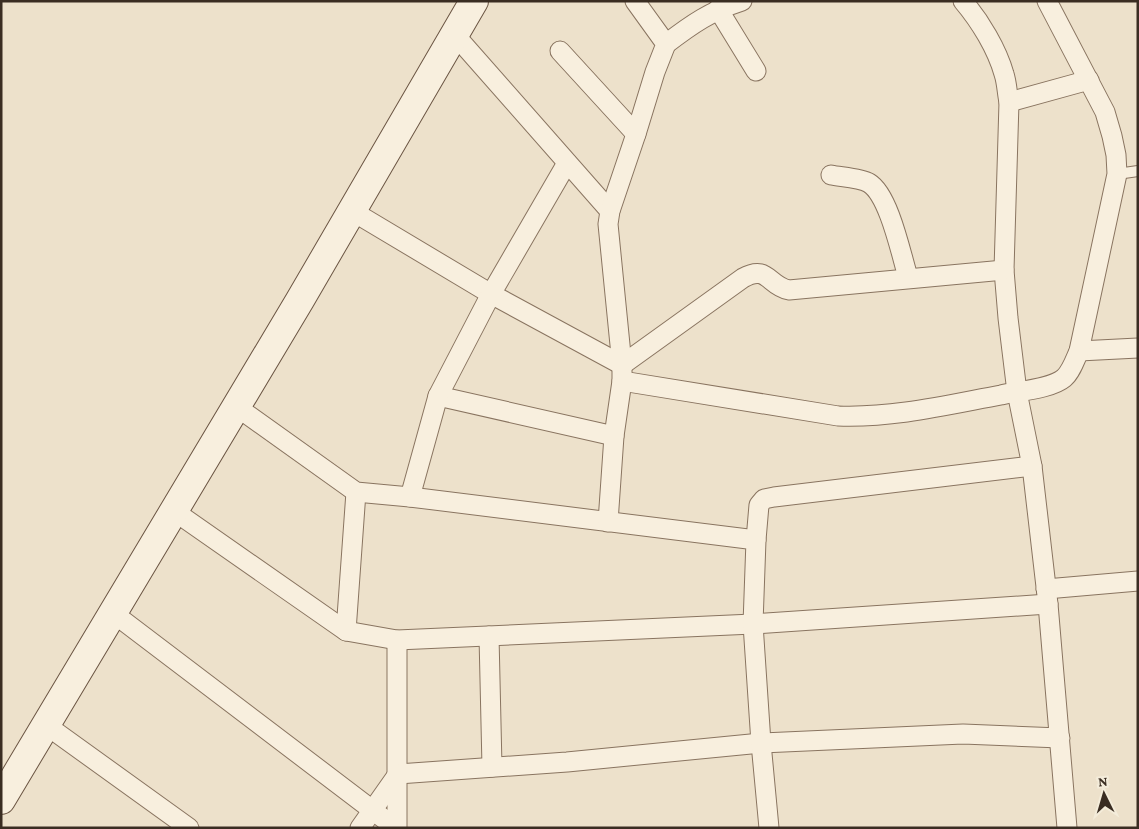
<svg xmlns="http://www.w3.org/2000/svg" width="1139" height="829" font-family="'Crimson Pro',serif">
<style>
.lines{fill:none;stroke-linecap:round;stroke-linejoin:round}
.lane-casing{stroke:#897460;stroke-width:12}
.street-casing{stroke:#897460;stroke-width:21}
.secondary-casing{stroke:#6b5543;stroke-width:30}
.lane{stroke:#f8efde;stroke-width:10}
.street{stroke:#f8efde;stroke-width:19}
.secondary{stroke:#f8efde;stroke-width:28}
</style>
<rect width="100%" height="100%" fill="#ede1cb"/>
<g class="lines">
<defs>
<path id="lane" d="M 1117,174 L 1138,171"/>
<g id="street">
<path d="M 963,1 C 980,21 997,49 1004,74 C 1007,83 1007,93 1009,102 L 1004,270 L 1008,318 L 1017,392 L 1032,466 L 1048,604 L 1067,828"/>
<path d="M 718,9 L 756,71"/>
<path d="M 455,35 L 610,211"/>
<path d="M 666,44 C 692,24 711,11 742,1"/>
<path d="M 560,51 L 636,134"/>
<path d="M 1009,102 L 1089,80"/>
<path d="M 831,175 C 841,177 861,178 869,183 C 889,195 901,254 908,277"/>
<path d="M 352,211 L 491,294 L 622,365 L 743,278 C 768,264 768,286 789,290 L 1004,270"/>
<path d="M 1079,351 L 1138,348"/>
<path d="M 622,381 L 838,416 C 894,418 947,405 1001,395 C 1018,391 1051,389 1064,378 C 1071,372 1075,360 1079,351 L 1117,174 L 1116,155 L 1112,136 L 1105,112 L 1047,1"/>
<path d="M 438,396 L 614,436"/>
<path d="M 237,407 L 356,492 L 410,497 L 756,540"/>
<path d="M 410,497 L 438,396 L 491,294 L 567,163"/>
<path d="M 174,511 L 346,631 L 397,640 L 753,624 L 1048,604"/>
<path d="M 608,522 L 614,436 L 622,381 L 622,365 L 608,224 L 610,211 L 636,134 L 655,72 L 666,44 L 635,1"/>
<path d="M 1046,589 L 1138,581"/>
<path d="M 113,613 L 396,828"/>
<path d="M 346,631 L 356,492"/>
<path d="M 489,636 L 492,767"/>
<path d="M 397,640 L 397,828"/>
<path d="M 46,725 L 189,828"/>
<path d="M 360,828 L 398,774 L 567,762 L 761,743 L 963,734 L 1060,738"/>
<path d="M 769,828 L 761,743 L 753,624 L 756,540 L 759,505 L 764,499 L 774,497 L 1032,466"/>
</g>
<path id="secondary" d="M 1,800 L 300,300 L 474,1"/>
</defs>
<use href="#lane" class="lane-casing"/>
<use href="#street" class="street-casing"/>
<use href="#secondary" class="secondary-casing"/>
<use href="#lane" class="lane"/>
<use href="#street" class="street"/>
<use href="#secondary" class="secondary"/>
</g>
<rect width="1139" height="829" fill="none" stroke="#3a2d22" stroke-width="5"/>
<g transform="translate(1104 794) rotate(355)" stroke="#f4ecda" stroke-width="4" paint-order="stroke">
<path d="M0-4L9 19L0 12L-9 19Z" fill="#3a2d22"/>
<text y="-8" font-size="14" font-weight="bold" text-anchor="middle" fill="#3a2d22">N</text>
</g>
</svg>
